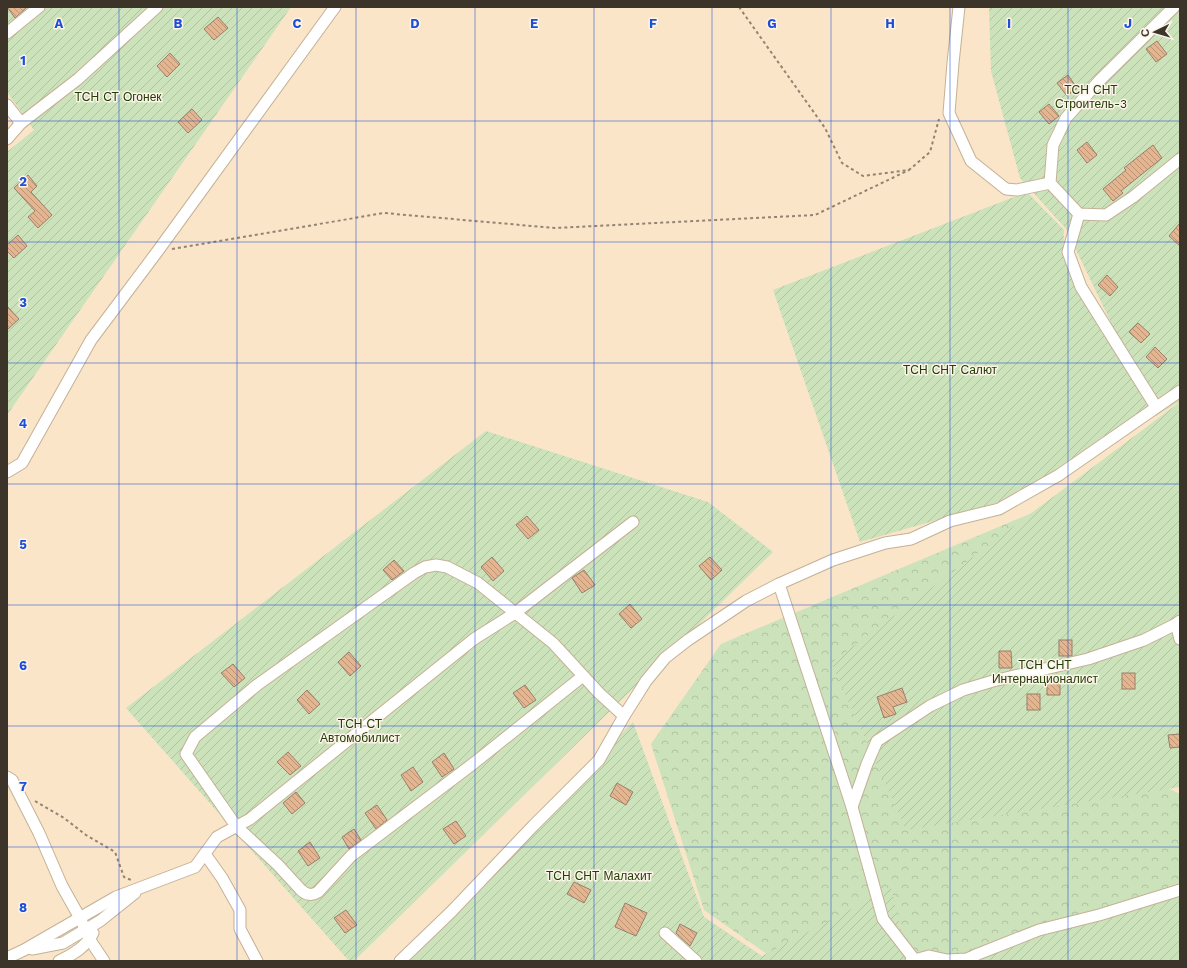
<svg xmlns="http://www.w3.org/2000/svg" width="1187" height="968" font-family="'Work Sans',sans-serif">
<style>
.forest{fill:url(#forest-crowns)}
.garden{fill:url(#garden-furrows)}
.building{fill:url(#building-back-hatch);stroke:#9a7f6b}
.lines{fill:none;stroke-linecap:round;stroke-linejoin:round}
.minor-casing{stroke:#c4b195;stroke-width:13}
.path{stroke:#928471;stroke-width:2;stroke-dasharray:3 3;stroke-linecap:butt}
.minor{stroke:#fff;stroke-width:11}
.grid{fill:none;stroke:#1d4ed8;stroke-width:1;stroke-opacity:0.55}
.labels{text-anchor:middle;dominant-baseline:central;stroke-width:3;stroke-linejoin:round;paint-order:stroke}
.park-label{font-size:12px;fill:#233d06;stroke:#fcf4e9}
.grid-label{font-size:13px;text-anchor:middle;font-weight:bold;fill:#1d4ed8;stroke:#fcf4e9;stroke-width:3;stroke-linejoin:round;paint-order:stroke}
</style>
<defs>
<pattern id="forest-crowns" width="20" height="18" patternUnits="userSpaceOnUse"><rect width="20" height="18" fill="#cbe2bb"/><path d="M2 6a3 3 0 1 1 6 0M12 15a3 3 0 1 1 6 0" fill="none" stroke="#afc2a1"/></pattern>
<pattern id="garden-furrows" width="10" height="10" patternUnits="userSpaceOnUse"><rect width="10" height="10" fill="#cbe2bb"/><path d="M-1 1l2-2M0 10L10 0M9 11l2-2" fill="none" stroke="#afc2a1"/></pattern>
<pattern id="building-back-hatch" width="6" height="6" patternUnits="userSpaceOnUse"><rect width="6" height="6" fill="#e5b58f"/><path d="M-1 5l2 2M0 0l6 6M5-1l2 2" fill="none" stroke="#bb9475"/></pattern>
</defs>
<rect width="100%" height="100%" fill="#fae5c8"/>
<path class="forest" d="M 1046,507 L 1166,787 L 1180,794 L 1180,896 L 951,961 L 767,954 L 704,910 L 651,744 L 721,644 Z"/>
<g class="garden">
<path d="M 7,7 L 291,7 L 7,415 L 7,152 L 34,130 L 7,92 Z"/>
<path d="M 989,7 L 1180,7 L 1180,401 L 1156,416 L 1066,229 L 1020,178 L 991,71 Z"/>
<path d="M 1027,192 L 1064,230 L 1063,258 L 1148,406 L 1052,472 L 996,503 L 860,542 L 773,290 Z"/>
<path d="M 1180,402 L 1180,787 L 906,830 L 831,663 Z"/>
<path d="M 486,431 L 708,502 L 773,552 L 354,961 L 349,961 L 126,708 Z"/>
<path d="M 633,722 L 704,917 L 762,956 L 891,888 L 909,961 L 396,961 Z"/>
<path d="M 1180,889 L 1180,961 L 927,961 Z"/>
</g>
<g class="building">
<path d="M 7,7 L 25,7 L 26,8 L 15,18 Z"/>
<path d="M 218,17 L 228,28 L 214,40 L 204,29 Z"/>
<path d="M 1157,41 L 1167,54 L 1156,62 L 1146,49 Z"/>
<path d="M 170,53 L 180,64 L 167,77 L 157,66 Z"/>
<path d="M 1068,75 L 1077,88 L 1067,96 L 1057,83 Z"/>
<path d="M 1049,104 L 1059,116 L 1049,124 L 1039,112 Z"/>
<path d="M 192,109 L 202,120 L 188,133 L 178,122 Z"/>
<path d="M 1087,142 L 1097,155 L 1087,163 L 1077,150 Z"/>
<path d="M 1153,145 L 1162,158 L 1121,191 L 1123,193 L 1113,201 L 1103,189 L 1126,170 L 1124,168 Z"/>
<path d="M 28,175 L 37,186 L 31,192 L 52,215 L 38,228 L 28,217 L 35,211 L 14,188 Z"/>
<path d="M 1180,223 L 1180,246 L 1169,236 Z"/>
<path d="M 18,235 L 27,246 L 14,258 L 7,251 L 7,245 Z"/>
<path d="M 1107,275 L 1118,287 L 1110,296 L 1098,285 Z"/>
<path d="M 7,306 L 19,319 L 7,330 Z"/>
<path d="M 1138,323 L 1150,334 L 1141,343 L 1129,332 Z"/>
<path d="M 1155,347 L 1167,359 L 1158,368 L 1146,357 Z"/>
<path d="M 527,516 L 539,530 L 528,539 L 516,525 Z"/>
<path d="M 492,557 L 504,571 L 493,581 L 481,567 Z"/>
<path d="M 710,557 L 722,570 L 711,580 L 699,566 Z"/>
<path d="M 394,560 L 404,571 L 392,580 L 383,570 Z"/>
<path d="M 584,570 L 595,585 L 582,593 L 572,578 Z"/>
<path d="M 630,604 L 642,619 L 631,628 L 619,614 Z"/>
<rect x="1059" y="640" width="13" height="16"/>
<path d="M 999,651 L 1011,651 L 1012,668 L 999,668 Z"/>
<path d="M 349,652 L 361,666 L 350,676 L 338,662 Z"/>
<path d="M 233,664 L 245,678 L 234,687 L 221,673 Z"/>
<rect x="1122" y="673" width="13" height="16"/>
<path d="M 1047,678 L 1060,679 L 1060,695 L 1047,695 Z"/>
<path d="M 525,685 L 536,700 L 524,708 L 513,693 Z"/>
<path d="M 902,688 L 907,702 L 893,707 L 896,714 L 884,718 L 877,697 Z"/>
<path d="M 307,690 L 320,704 L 309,714 L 297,700 Z"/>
<rect x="1027" y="694" width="13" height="16"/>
<path d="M 1180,734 L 1180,747 L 1170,748 L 1168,735 Z"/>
<path d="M 288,752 L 301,766 L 290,775 L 277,762 Z"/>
<path d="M 444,753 L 454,769 L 442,777 L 432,762 Z"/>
<path d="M 413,767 L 423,782 L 411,791 L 401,775 Z"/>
<path d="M 617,783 L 633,792 L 626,805 L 610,796 Z"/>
<path d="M 296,792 L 305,803 L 292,814 L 283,803 Z"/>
<path d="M 377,805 L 387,820 L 376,829 L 365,813 Z"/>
<path d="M 456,821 L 466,836 L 454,844 L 443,829 Z"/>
<path d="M 354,829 L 361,840 L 349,849 L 342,837 Z"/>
<path d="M 310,842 L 320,858 L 308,866 L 298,851 Z"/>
<path d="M 574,882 L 591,890 L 584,903 L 567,894 Z"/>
<path d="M 625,903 L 647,913 L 636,936 L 615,927 Z"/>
<path d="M 346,910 L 357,925 L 345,933 L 334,918 Z"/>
<path d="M 680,924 L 697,933 L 690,946 L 676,933 Z"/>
</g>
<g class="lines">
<defs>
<g id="minor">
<path d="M 959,7 L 953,63 L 949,113 L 971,161 L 1006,189 L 1017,190 L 1050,183"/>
<path d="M 1174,7 L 1100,80 L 1066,118 L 1053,145 L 1050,183 L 1079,214 L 1106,215 L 1133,197 L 1180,159"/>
<path d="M 7,33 L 39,7"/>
<path d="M 7,105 L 21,123"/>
<path d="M 7,139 L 21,123 L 78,79 L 157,7"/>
<path d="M 1079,214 L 1068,252 L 1081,287 L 1156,407"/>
<path d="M 7,472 L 22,463 L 91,340 L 157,252 L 335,7"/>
<path d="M 779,584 L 852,807 L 883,919 L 914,959"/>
<path d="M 1176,624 L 1180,639"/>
<path d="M 583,676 L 474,763 L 351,856 L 318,892 C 312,896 306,895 301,890 L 278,865 L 236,826 L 186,754 L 195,737 L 257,685 L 414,573 L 425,567 L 436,565 L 447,567 L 478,583 L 553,643 L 599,693 L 624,716"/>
<path d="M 7,777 L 12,780 L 39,833 L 62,886 L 80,918 L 90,940 L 104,961"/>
<path d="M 852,807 L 867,764 L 877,741 L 930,706 L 963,690 L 993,681 L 1088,659 L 1144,640 L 1176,624 L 1180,621"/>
<path d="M 205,854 L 222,878 L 240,910 L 240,929 L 257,961"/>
<path d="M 665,933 L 696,961"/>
<path d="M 32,949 L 63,943 L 100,921 L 135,893"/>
<path d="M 7,958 L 24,950 L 116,897 L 195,867 L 217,837 L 250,819 L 474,639 L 515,613 L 633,522"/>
<path d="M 59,961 C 71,956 87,946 93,933"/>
<path d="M 400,961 L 451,912 L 534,825 L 599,760 L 624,716 L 646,681 L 665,658 L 688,640 L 746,601 L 779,584 L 833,560 L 885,543 L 911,539 L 950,521 L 999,509 L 1059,475 L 1180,391"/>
<path d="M 911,961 L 929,956 L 947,960 L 967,959 L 978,954 L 1039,930 L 1099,915 L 1180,890"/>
</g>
</defs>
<use href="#minor" class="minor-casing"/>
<g class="path">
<path d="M 739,7 L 825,128 L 842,163 L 863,176 L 909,170 L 930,152 L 939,119"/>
<path d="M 172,249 L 384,213 L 555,228 L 815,215 L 909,170"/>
<path d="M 35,801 L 64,818 L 86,835 L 115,852 L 124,877 L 131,880"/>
</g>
<use href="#minor" class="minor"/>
</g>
<path class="grid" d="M 119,7 L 119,961M 237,7 L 237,961M 356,7 L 356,961M 475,7 L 475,961M 594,7 L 594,961M 712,7 L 712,961M 831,7 L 831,961M 950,7 L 950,961M 1068,7 L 1068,961M 7,121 L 1180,121M 7,242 L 1180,242M 7,363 L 1180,363M 7,484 L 1180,484M 7,605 L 1180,605M 7,726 L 1180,726M 7,847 L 1180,847"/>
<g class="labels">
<g class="park-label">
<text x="1091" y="90">ТСН СНТ<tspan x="1091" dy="14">Строитель-3</tspan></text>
<text x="118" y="97">ТСН СТ Огонек</text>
<text x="950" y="370">ТСН СНТ Салют</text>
<text x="1045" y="665">ТСН СНТ<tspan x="1045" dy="14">Интернационалист</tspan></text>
<text x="360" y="724">ТСН СТ<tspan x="360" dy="14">Автомобилист</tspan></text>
<text x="599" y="876">ТСН СНТ Малахит</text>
</g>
</g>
<g class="grid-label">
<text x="59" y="28">A</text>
<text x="178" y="28">B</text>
<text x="297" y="28">C</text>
<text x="415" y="28">D</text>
<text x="534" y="28">E</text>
<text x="653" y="28">F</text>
<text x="772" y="28">G</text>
<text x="890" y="28">H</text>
<text x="1009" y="28">I</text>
<text x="1128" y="28">J</text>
<text x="23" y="65">1</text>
<text x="23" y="186">2</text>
<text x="23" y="307">3</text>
<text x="23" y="428">4</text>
<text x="23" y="549">5</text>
<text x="23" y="670">6</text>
<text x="23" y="791">7</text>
<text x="23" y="912">8</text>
</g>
<rect width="1187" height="968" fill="none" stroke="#3c3429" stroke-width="16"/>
<g transform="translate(1155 32) rotate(265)" stroke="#fcf4e9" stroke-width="3" paint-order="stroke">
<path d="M0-3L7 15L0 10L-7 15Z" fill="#3c3429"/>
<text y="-6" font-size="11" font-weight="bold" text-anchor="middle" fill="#3c3429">С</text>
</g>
</svg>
